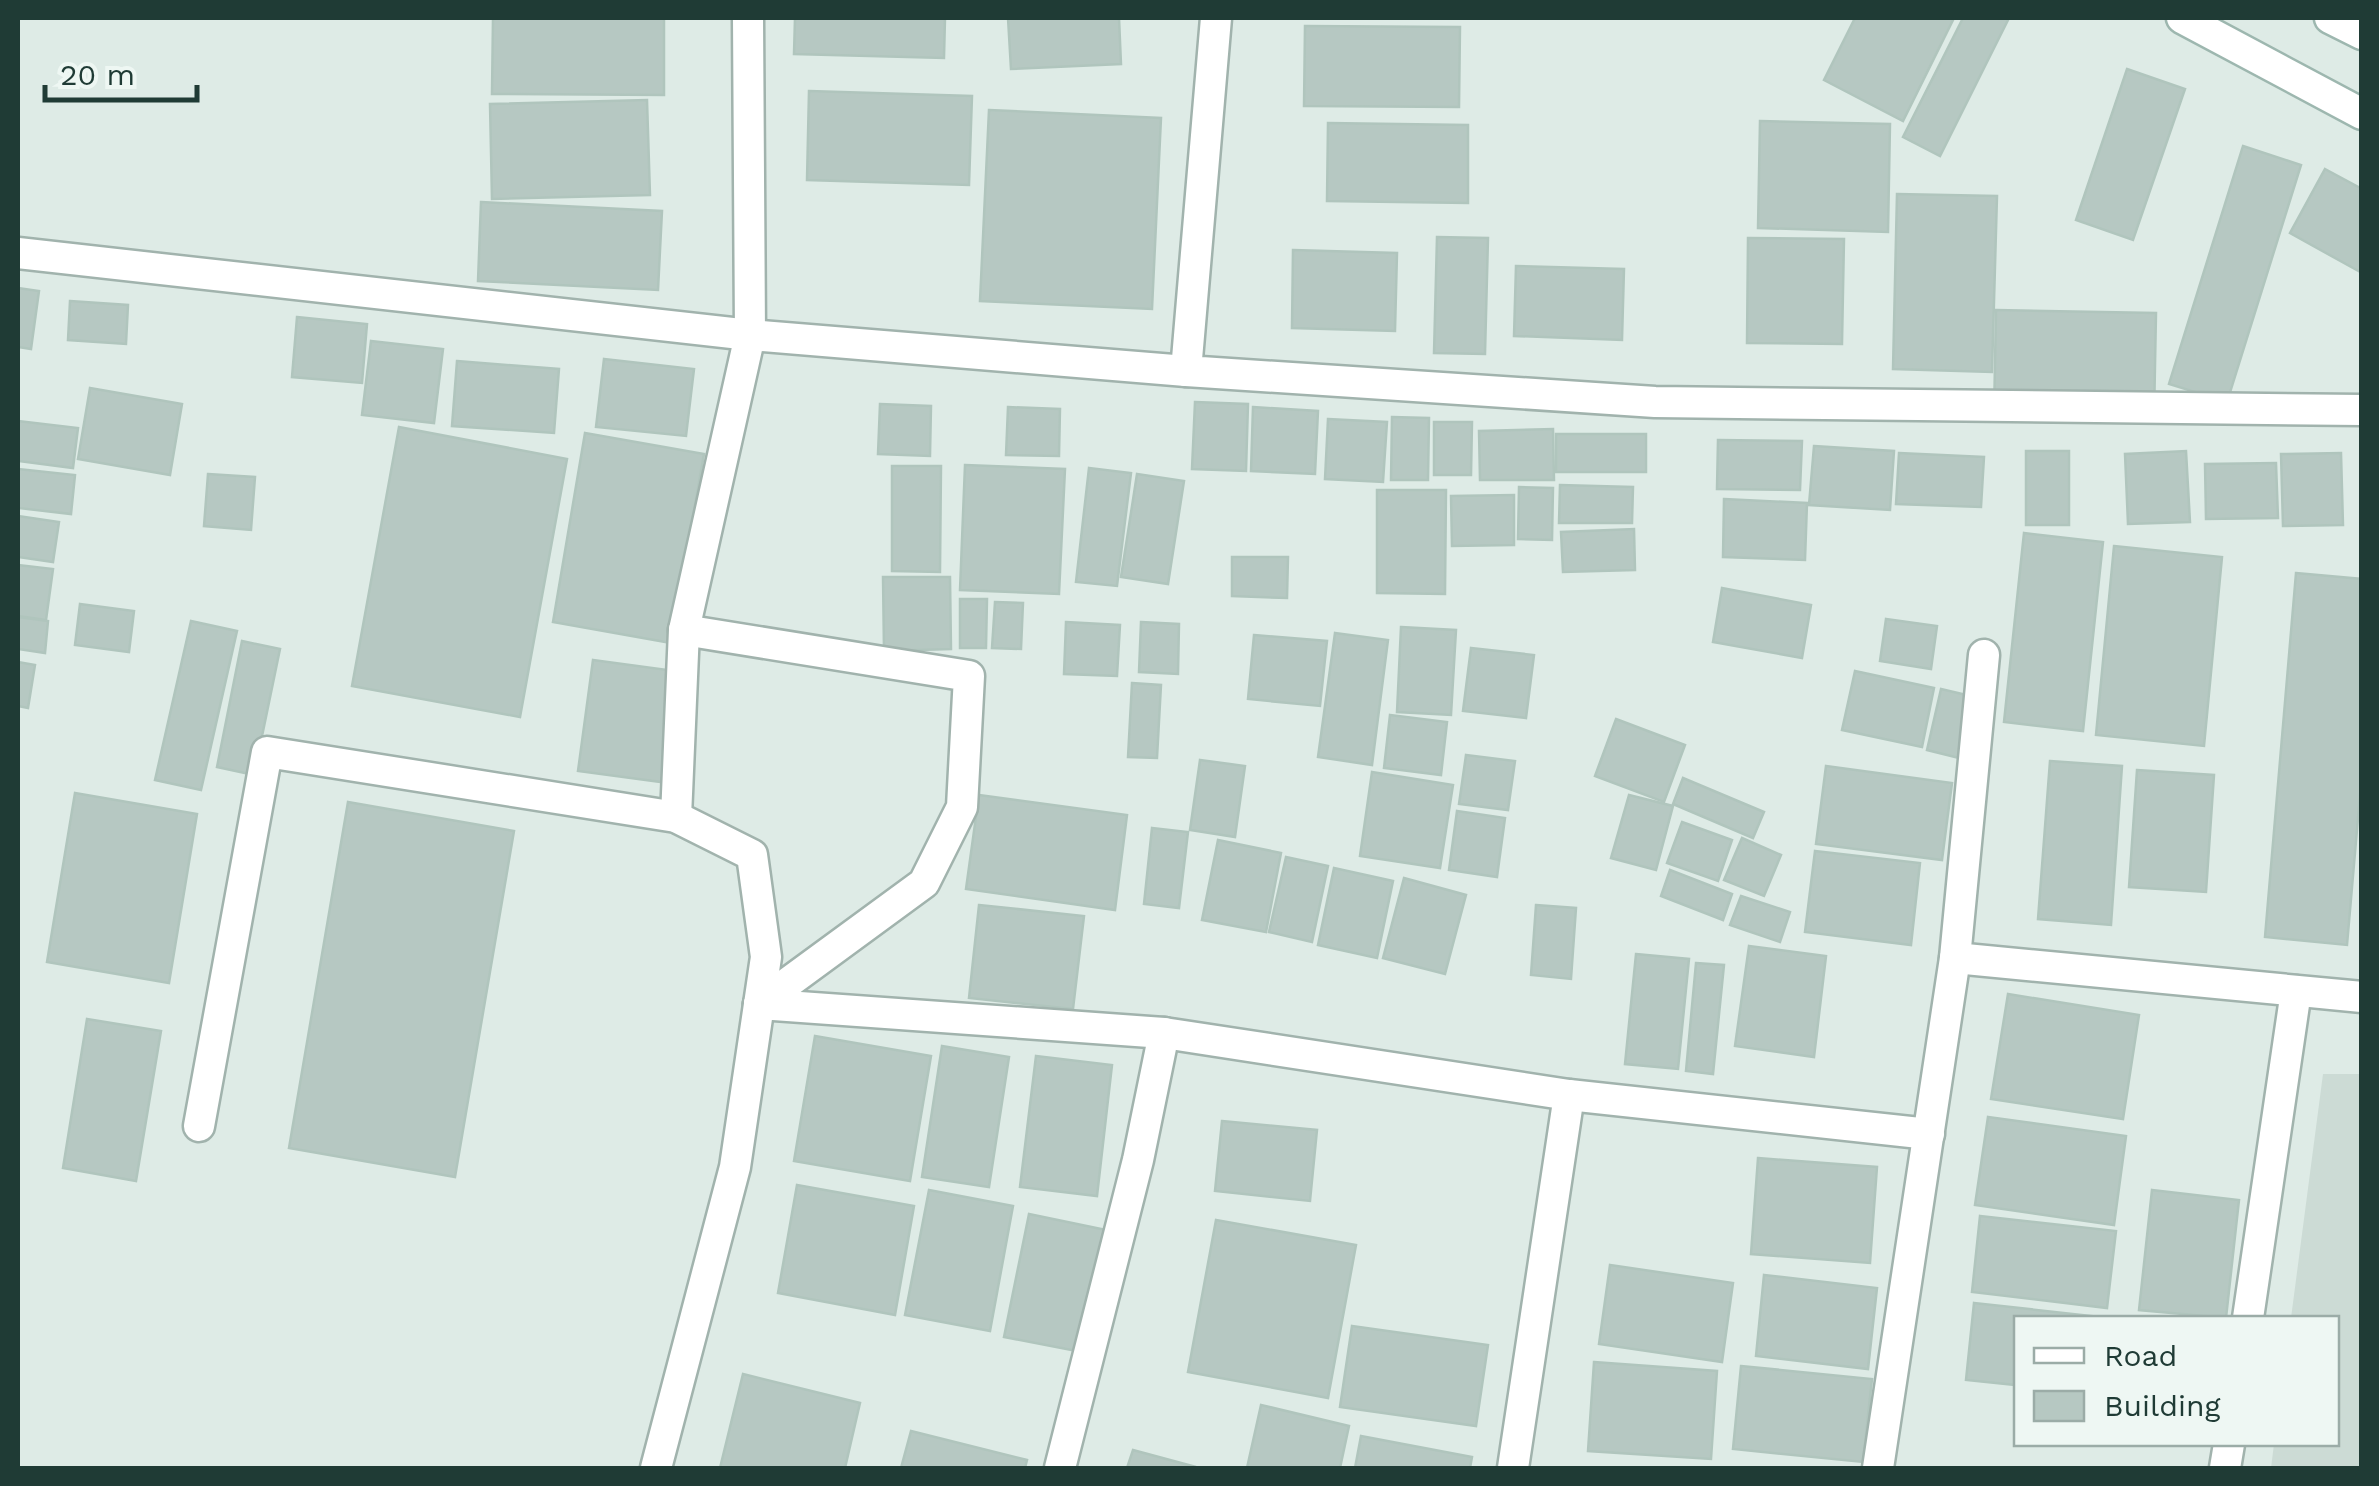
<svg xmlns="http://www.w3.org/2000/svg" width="2379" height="1486" font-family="'Work Sans',sans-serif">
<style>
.built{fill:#ccdbd5}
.building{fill:#b6c8c2;stroke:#b0c5bd;stroke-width:2.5}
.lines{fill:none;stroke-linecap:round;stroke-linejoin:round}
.minor-casing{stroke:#a1b3ad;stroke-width:35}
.secondary-casing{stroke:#9db7af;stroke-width:35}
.minor{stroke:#fff;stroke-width:30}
.secondary{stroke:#fff;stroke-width:30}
</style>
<rect width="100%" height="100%" fill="#deebe6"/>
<path class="built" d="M 2323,1074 L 2361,1074 L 2361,1468 L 2271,1468 L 2274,1444 L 2336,1444 L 2336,1318 L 2291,1318 Z"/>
<g class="building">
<path d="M 493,18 L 664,18 L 664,95 L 492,94 Z"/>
<path d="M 795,18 L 945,18 L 944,58 L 794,54 Z"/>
<path d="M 1008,18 L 1119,18 L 1121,64 L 1011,69 Z"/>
<path d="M 1855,18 L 1954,18 L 1903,121 L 1824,80 Z"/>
<path d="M 1963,18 L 2009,18 L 1940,156 L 1903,137 Z"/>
<path d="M 1305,26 L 1460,27 L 1459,107 L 1304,106 Z"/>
<path d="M 2127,69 L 2185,89 L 2133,240 L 2076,220 Z"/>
<path d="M 809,91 L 972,96 L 969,185 L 807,180 Z"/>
<path d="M 647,100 L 650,195 L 492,199 L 490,104 Z"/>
<path d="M 989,110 L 1161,118 L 1152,309 L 980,301 Z"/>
<path d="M 1760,121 L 1890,124 L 1888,232 L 1758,228 Z"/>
<path d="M 1328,123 L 1468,125 L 1468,203 L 1327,201 Z"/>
<path d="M 2243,146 L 2301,165 L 2227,402 L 2169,384 Z"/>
<path d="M 2325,169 L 2362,189 L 2362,273 L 2290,233 Z"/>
<path d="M 1897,194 L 1997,196 L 1992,372 L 1893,369 Z"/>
<path d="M 481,202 L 662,211 L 658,290 L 478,281 Z"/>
<path d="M 1437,237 L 1488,238 L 1485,354 L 1434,353 Z"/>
<path d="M 1748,238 L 1844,239 L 1842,344 L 1747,343 Z"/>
<path d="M 1293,250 L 1397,253 L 1395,331 L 1292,328 Z"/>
<path d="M 1516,266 L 1624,269 L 1622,340 L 1514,336 Z"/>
<path d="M 18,288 L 39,291 L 31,349 L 18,347 Z"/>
<path d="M 70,301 L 128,305 L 126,344 L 68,340 Z"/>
<path d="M 1996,310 L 2156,313 L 2154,419 L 1994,416 Z"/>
<path d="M 297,317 L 367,324 L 362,383 L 292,377 Z"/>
<path d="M 371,341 L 443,349 L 434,423 L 362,415 Z"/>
<path d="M 604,359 L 694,369 L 686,436 L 596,427 Z"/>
<path d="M 457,361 L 559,369 L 554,433 L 452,426 Z"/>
<path d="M 90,388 L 182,404 L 170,475 L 78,459 Z"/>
<path d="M 1195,402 L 1248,404 L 1246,471 L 1192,469 Z"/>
<path d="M 880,404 L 931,406 L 930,456 L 878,454 Z"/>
<path d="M 1008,407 L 1060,409 L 1059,456 L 1006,455 Z"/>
<path d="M 1253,407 L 1318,411 L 1315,474 L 1251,471 Z"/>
<path d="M 1392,417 L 1429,418 L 1428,480 L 1391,480 Z"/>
<path d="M 1328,419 L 1387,422 L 1383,482 L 1325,479 Z"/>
<path d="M 18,421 L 78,428 L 73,468 L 18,461 Z"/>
<path d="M 1434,422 L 1472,422 L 1471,475 L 1434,475 Z"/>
<path d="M 399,427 L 567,459 L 520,717 L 352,686 Z"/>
<path d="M 1553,429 L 1554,480 L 1480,480 L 1479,431 Z"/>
<path d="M 585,433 L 704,454 L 671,643 L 553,622 Z"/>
<rect x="1556" y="434" width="90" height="38"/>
<path d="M 1718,440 L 1802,441 L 1800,490 L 1717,489 Z"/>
<path d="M 1814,446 L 1894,451 L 1890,510 L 1809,505 Z"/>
<rect x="2026" y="451" width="43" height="74"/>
<path d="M 2186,451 L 2190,522 L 2128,524 L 2125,454 Z"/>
<path d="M 1899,453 L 1984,457 L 1981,507 L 1896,504 Z"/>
<path d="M 2341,453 L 2343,525 L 2283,526 L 2281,454 Z"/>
<path d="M 2276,463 L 2278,518 L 2206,519 L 2205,464 Z"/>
<path d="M 965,465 L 1065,469 L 1059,594 L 960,590 Z"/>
<path d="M 892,466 L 941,466 L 940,572 L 892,571 Z"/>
<path d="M 1089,468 L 1131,473 L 1117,586 L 1076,582 Z"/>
<path d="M 18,469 L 75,475 L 71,514 L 18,508 Z"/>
<path d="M 208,474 L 255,477 L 251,530 L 204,526 Z"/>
<path d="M 1137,474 L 1184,481 L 1168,584 L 1121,577 Z"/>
<path d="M 1560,485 L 1633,487 L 1632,523 L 1559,523 Z"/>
<path d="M 1519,487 L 1553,488 L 1552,540 L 1518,539 Z"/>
<path d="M 1377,490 L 1446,490 L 1445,594 L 1377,593 Z"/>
<path d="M 1514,495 L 1514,545 L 1452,546 L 1451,496 Z"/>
<path d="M 1724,499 L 1807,503 L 1805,560 L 1723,557 Z"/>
<path d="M 18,516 L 59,522 L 53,562 L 18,557 Z"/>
<path d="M 1634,529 L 1635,570 L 1563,572 L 1561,532 Z"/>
<path d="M 2024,533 L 2103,542 L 2083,731 L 2004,722 Z"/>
<path d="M 2114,546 L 2222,557 L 2204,746 L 2096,735 Z"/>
<path d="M 1232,557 L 1288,557 L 1287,598 L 1232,596 Z"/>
<path d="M 18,565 L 53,569 L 46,620 L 18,616 Z"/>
<path d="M 2296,573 L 2362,579 L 2362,772 L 2347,945 L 2265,937 Z"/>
<path d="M 883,577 L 950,577 L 951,649 L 884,651 Z"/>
<path d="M 1722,588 L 1811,605 L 1802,658 L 1713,642 Z"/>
<path d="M 960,599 L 987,599 L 986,648 L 960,648 Z"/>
<path d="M 995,602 L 1023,603 L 1021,649 L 992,648 Z"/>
<path d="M 80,604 L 134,611 L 129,652 L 75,645 Z"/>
<path d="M 18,617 L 48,621 L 45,653 L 18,649 Z"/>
<path d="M 1886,619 L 1937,626 L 1931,669 L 1880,661 Z"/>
<path d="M 191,621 L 237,631 L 201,790 L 155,780 Z"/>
<path d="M 1066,622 L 1120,625 L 1117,676 L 1064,674 Z"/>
<path d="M 1141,622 L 1179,624 L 1178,674 L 1139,672 Z"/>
<path d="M 1401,627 L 1456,630 L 1451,715 L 1397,712 Z"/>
<path d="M 1335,633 L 1388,640 L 1372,765 L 1318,757 Z"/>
<path d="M 1254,635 L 1327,641 L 1320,706 L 1248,699 Z"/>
<path d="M 242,641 L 280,649 L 254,775 L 217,767 Z"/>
<path d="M 1471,648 L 1534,655 L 1526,718 L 1463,711 Z"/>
<path d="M 593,660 L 675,671 L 661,782 L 578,771 Z"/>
<path d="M 18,662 L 35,665 L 28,708 L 18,706 Z"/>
<path d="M 1855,671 L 1934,688 L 1922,747 L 1842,730 Z"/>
<path d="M 1132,683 L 1161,685 L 1157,758 L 1128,757 Z"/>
<path d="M 1941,689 L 1979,698 L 1963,759 L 1927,750 Z"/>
<path d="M 1390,715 L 1447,722 L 1441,775 L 1384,768 Z"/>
<path d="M 1616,719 L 1685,745 L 1664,802 L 1595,776 Z"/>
<path d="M 1466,755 L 1515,761 L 1508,810 L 1459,804 Z"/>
<path d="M 1200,760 L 1245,766 L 1235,837 L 1190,830 Z"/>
<path d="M 2050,761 L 2122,766 L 2111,925 L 2038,919 Z"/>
<path d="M 1826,766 L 1952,783 L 1942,860 L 1816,844 Z"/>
<path d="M 2137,770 L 2214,775 L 2206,892 L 2129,887 Z"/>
<path d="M 1372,772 L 1453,785 L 1440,868 L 1360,856 Z"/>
<path d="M 1683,778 L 1764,812 L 1753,838 L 1673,804 Z"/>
<path d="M 75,793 L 197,814 L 169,983 L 47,962 Z"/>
<path d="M 979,795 L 1127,815 L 1115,910 L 966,889 Z"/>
<path d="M 1629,795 L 1673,806 L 1656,870 L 1611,858 Z"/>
<path d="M 348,802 L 514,831 L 455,1177 L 289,1148 Z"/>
<path d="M 1457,811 L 1505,818 L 1497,877 L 1449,870 Z"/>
<path d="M 1682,822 L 1732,840 L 1718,881 L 1667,863 Z"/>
<path d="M 1152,828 L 1188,832 L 1179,908 L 1144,904 Z"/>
<path d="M 1742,838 L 1781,855 L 1764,896 L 1724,880 Z"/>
<path d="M 1218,840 L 1281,853 L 1266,932 L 1202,920 Z"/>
<path d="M 1815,851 L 1920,863 L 1911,945 L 1805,932 Z"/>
<path d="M 1286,857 L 1328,866 L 1312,942 L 1269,932 Z"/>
<path d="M 1334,868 L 1393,881 L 1377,958 L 1318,945 Z"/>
<path d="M 1670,870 L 1732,894 L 1723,920 L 1661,896 Z"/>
<path d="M 1404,878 L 1466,895 L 1445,974 L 1383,958 Z"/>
<path d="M 1741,896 L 1790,912 L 1780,942 L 1730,925 Z"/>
<path d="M 979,905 L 1084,916 L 1073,1009 L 969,998 Z"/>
<path d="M 1536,905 L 1576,908 L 1571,979 L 1531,975 Z"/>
<path d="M 1749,946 L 1826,956 L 1814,1057 L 1735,1046 Z"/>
<path d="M 1636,954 L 1689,959 L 1678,1069 L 1625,1064 Z"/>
<path d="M 1696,963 L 1724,965 L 1713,1074 L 1686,1071 Z"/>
<path d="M 2008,994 L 2139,1015 L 2123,1119 L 1991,1099 Z"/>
<path d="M 87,1019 L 161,1031 L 136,1181 L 63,1168 Z"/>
<path d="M 815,1036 L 931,1056 L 910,1181 L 794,1161 Z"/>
<path d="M 942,1046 L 1009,1057 L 989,1187 L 922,1177 Z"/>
<path d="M 1036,1056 L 1112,1065 L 1097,1196 L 1020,1187 Z"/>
<path d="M 1988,1117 L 2126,1136 L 2114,1225 L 1975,1205 Z"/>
<path d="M 1222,1121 L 1317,1130 L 1310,1201 L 1215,1191 Z"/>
<path d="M 1758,1158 L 1877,1167 L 1870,1263 L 1751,1254 Z"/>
<path d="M 797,1185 L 914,1206 L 895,1315 L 778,1293 Z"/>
<path d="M 929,1190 L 1013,1206 L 990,1331 L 905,1315 Z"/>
<path d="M 2152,1190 L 2239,1200 L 2226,1318 L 2139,1310 Z"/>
<path d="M 1029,1214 L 1106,1230 L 1082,1352 L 1004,1337 Z"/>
<path d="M 1980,1216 L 2116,1231 L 2107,1308 L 1972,1292 Z"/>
<path d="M 1216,1220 L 1356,1245 L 1328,1398 L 1188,1372 Z"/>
<path d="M 1610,1265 L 1733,1283 L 1722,1362 L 1599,1344 Z"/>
<path d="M 1764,1275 L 1877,1288 L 1868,1369 L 1756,1356 Z"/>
<path d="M 1974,1303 L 2101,1317 L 2101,1318 L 2016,1318 L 2016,1385 L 1966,1380 Z"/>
<path d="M 1352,1326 L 1488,1345 L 1476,1426 L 1340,1407 Z"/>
<path d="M 1594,1362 L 1717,1371 L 1711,1459 L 1588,1451 Z"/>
<path d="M 1741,1366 L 1872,1379 L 1863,1462 L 1733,1449 Z"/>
<path d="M 743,1374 L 860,1403 L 845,1468 L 720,1468 Z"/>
<path d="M 1261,1405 L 1349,1426 L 1340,1468 L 1247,1468 Z"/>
<path d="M 911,1431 L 1027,1460 L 1025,1468 L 901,1468 Z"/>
<path d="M 1361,1436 L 1472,1457 L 1470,1468 L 1355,1468 Z"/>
<path d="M 1133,1450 L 1196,1467 L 1127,1468 Z"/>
</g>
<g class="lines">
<defs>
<g id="minor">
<path d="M 1216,18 L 1186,371 L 1655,402 L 2362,410"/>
<path d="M 18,253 L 750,335 L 1186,371"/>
<path d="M 684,630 L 969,676 L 962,807 L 924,883 L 759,1004"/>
<path d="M 676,817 L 684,630 L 750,335 L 748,18"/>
<path d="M 1955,958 L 2362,997"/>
<path d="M 759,1004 L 1164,1033 L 1569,1095 L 1929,1134"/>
<path d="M 199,1126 L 267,752 L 676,817 L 752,855 L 766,957 L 735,1167 L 656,1468"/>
<path d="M 2248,1318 L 2296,991"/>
<path d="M 1060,1468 L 1138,1160 L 1164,1033"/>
<path d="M 1513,1468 L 1569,1095"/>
<path d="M 1878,1468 L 1955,958 L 1984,655"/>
<path d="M 2225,1468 L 2229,1444"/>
</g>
<g id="secondary">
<path d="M 2182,18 L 2362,114"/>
<path d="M 2330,18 L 2362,34"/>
</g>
</defs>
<use href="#minor" class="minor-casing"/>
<use href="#secondary" class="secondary-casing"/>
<use href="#minor" class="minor"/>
<use href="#secondary" class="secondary"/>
</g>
<rect width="2379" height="1486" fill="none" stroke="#1f3b35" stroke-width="40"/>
<rect x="2014" y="1316" width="325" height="130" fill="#eef7f3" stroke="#9baca7" stroke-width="2.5"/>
<rect x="2034" y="1348" width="50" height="15" fill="#ffffff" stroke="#9baca7" stroke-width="2.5"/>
<text x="2104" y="1366" font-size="30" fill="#1f3b35">Road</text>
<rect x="2034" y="1391" width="50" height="30" fill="#b6c8c2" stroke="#9baca7" stroke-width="2.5"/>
<text x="2104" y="1416" font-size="30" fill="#1f3b35">Building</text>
<path d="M45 85v15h152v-15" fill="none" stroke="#1f3b35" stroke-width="5"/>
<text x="60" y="85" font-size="30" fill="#1f3b35" stroke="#eef7f3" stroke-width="8" paint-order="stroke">20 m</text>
</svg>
